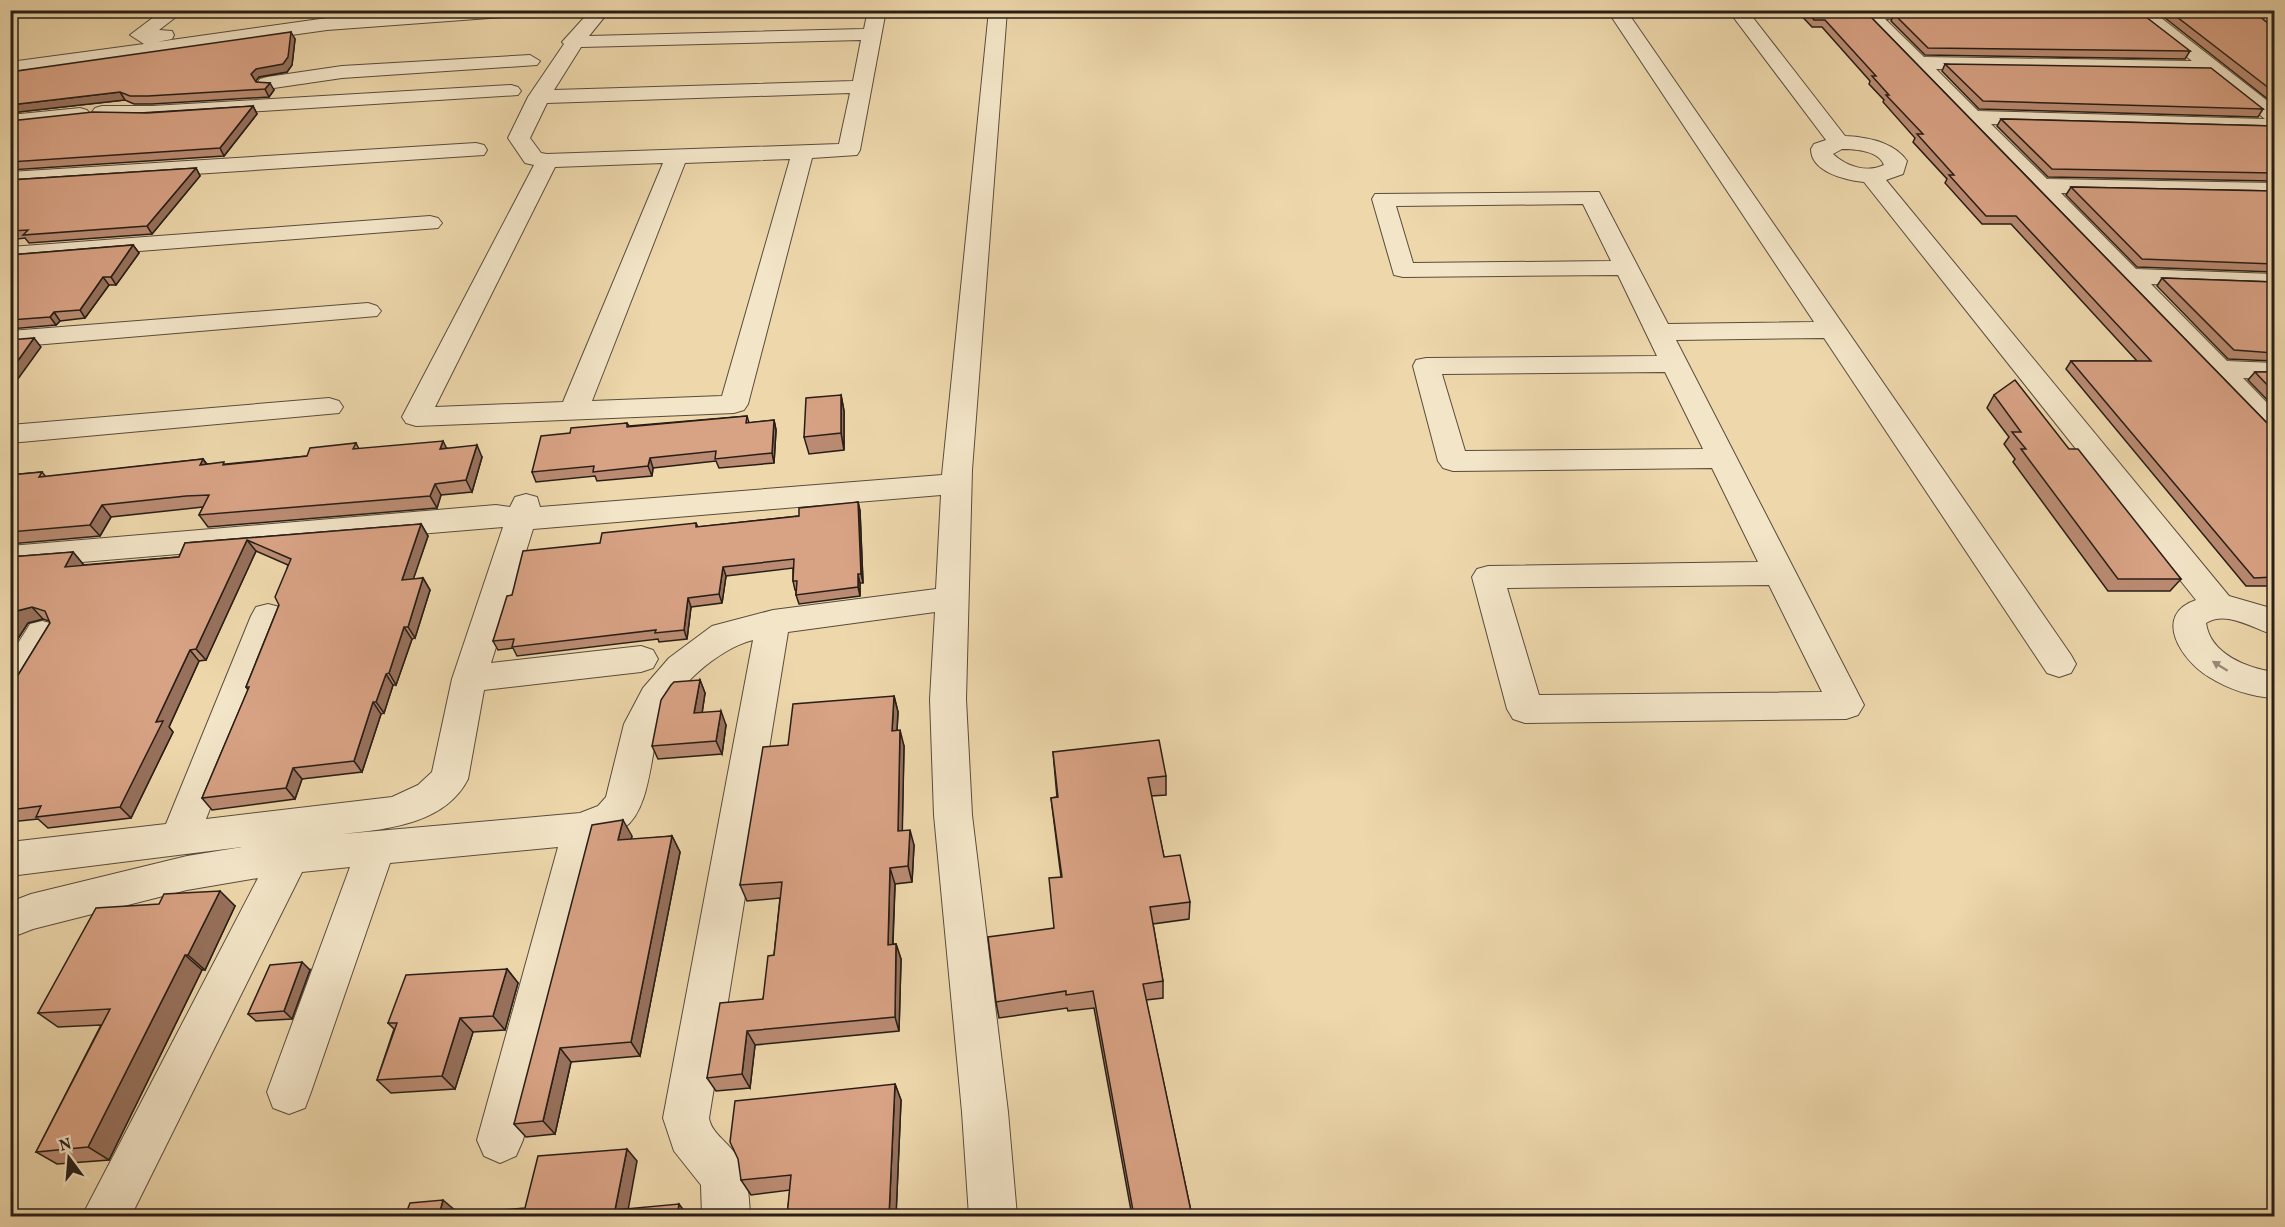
<svg xmlns="http://www.w3.org/2000/svg" width="2285" height="1227" font-family="Vollkorn,serif">
<style>
.lines{fill:none;stroke-linecap:round;stroke-linejoin:round}
.minor-casing{stroke:#594c3c;stroke-width:2}
.minor{fill:#f3e5c8;fill-rule:evenodd}
.wall{fill:#ba8b72;stroke:#281e17;stroke-width:1.5}
.shaded-wall{fill:#97715c;stroke:#281e17;stroke-width:1.5}
.building{fill:#d8a284;stroke:#281e17;stroke-width:1.5}
.oneway{fill:#988b78}
</style>
<rect width="100%" height="100%" fill="#edd7ab"/>
<filter id="stains"><feTurbulence type="fractalNoise" baseFrequency=".00333" numOctaves="4"/><feColorMatrix values="0 0 0 0 .2 0 0 0 0 .09 0 0 0 0 .02 0 0 0 .5 -.17"/></filter>
<radialGradient id="worn" r=".72"><stop offset=".6" stop-color="#630" stop-opacity="0"/><stop offset="1" stop-color="#630" stop-opacity=".3"/></radialGradient>
<g class="lines">
<defs>
<g id="minor">
<path d="M 163,10 L 185,10 L 159,30 L 172,31 L 174,35 L 172,39 L 157,42 L 327,18 L 444,10 L 541,10 L 532,15 L 327,30 L 10,74 L 10,62 L 144,44 L 130,35 Z"/>
<path d="M 591,10 L 610,10 L 589,36 L 864,29 L 868,10 L 886,10 L 860,150 L 857,155 L 812,158 L 748,404 L 744,410 L 734,413 L 416,426 L 406,423 L 402,417 L 534,165 L 525,163 L 508,138 L 528,97 L 564,44 L 562,42 ZM 861,40 L 853,81 L 554,90 L 581,47 ZM 850,93 L 839,144 L 547,154 L 541,153 L 530,138 L 547,103 ZM 790,159 L 722,396 L 592,401 L 685,163 ZM 663,163 L 563,402 L 435,407 L 555,167 Z"/>
<path d="M 989,10 L 1007,10 L 972,470 L 966,699 L 972,815 L 1008,1112 L 1017,1216 L 969,1216 L 962,1112 L 934,815 L 930,699 L 935,612 L 788,632 L 709,1118 C 711,1132 726,1141 734,1152 C 748,1171 749,1194 750,1216 L 702,1216 L 701,1185 L 674,1151 L 663,1118 L 753,640 C 718,649 672,689 660,724 C 650,753 651,809 624,828 C 617,833 606,836 599,839 L 523,1140 L 516,1156 L 500,1163 L 484,1156 L 477,1140 L 558,847 L 390,863 L 311,1092 L 305,1108 L 289,1114 L 273,1108 L 267,1092 L 350,867 L 302,872 L 131,1216 L 82,1216 L 258,878 L 187,890 L 33,929 L 10,938 L 10,902 L 31,894 L 187,856 L 242,847 L 10,876 L 10,842 L 166,824 L 251,616 L 256,607 L 268,604 L 280,607 L 285,616 L 206,819 L 392,797 L 418,785 L 432,772 L 452,679 L 503,527 L 10,568 L 10,546 L 496,505 L 510,507 L 515,497 L 526,494 L 537,497 L 540,507 L 942,475 ZM 941,495 L 936,589 L 773,610 L 712,626 L 669,658 L 643,688 L 624,724 L 606,797 L 598,806 L 580,813 L 343,834 C 388,829 445,824 468,779 L 484,690 L 641,672 L 653,668 L 658,659 L 653,650 L 641,646 L 491,663 L 533,529 Z"/>
<path d="M 1607,10 L 1626,10 L 2071,655 L 2076,664 L 2071,673 L 2059,677 L 2047,673 L 1824,338 L 1676,340 L 1864,705 L 1858,715 L 1846,719 L 1525,723 L 1513,719 L 1507,709 L 1472,577 L 1477,569 L 1488,566 L 1758,562 L 1712,468 L 1453,471 L 1443,468 L 1438,461 L 1413,366 L 1416,360 L 1426,358 L 1657,356 L 1618,275 L 1403,277 L 1394,275 L 1372,199 L 1375,194 L 1599,192 L 1668,324 L 1814,322 ZM 1583,204 L 1611,261 L 1413,263 L 1396,206 ZM 1665,372 L 1703,449 L 1465,451 L 1442,374 ZM 1769,585 L 1822,692 L 1539,695 L 1507,588 Z"/>
<path d="M 1728,10 L 1747,10 L 1845,136 C 1867,137 1894,142 1907,161 L 1903,174 L 1886,180 L 2229,596 L 2274,609 L 2274,635 C 2254,629 2227,610 2206,623 C 2210,654 2247,668 2274,672 L 2274,698 C 2252,697 2228,689 2209,677 C 2181,660 2152,615 2196,600 L 1864,182 C 1845,180 1811,172 1811,149 L 1814,144 L 1826,140 ZM 1842,149 C 1856,149 1879,151 1884,165 C 1867,173 1847,167 1833,154 Z"/>
<path d="M 1857,10 L 2151,10 L 2274,106 L 2274,132 L 1991,124 L 2047,179 L 2274,183 L 2274,197 L 2061,193 L 2136,269 L 2274,274 L 2274,288 L 2151,284 L 2227,361 L 2274,363 L 2274,379 L 2243,378 L 2274,410 L 2274,435 L 2264,432 ZM 1885,19 L 2143,22 L 2192,61 L 1924,57 ZM 1936,69 L 2207,73 L 2265,119 L 1978,111 Z"/>
<path d="M 2241,10 L 2263,10 L 2274,19 L 2274,32 L 2267,31 Z"/>
<path d="M 530,55 L 540,61 L 537,65 L 342,78 L 267,89 L 260,87 L 257,83 L 260,79 L 267,77 L 342,66 Z"/>
<path d="M 511,85 L 518,87 L 521,91 L 518,95 L 152,118 L 102,118 L 95,116 L 92,112 L 95,108 L 102,106 L 152,106 Z"/>
<path d="M 80,108 L 87,110 L 90,114 L 87,118 L 10,127 L 10,115 Z"/>
<path d="M 476,143 L 484,145 L 487,150 L 484,155 L 10,186 L 10,172 Z"/>
<path d="M 430,216 L 438,218 L 442,223 L 438,228 L 10,261 L 10,247 Z"/>
<path d="M 368,303 L 377,306 L 381,311 L 377,316 L 10,347 L 10,331 Z"/>
<path d="M 329,398 L 339,401 L 343,407 L 339,413 L 10,443 L 10,425 Z"/>
<path d="M 42,621 L 54,624 L 59,633 L 22,695 L 10,699 L 10,656 L 30,624 Z"/>
</g>
</defs>
<use href="#minor" class="minor-casing"/>
<use href="#minor" class="minor"/>
</g>
<g class="wall">
<path d="M 1796,10 L 1864,10 L 2269,425 L 2274,426 L 2274,586 L 2246,586 L 2066,369 L 2071,361 L 2137,361 L 2011,224 L 1982,224 L 1945,183 L 1947,179 L 1913,142 L 1915,138 L 1883,102 L 1884,100 L 1869,84 L 1870,81 L 1822,27 L 1812,27 Z"/>
<path d="M 2155,10 L 2252,10 L 2270,25 L 2274,26 L 2274,104 Z"/>
<path d="M 2267,10 L 2274,10 L 2274,17 Z"/>
<path d="M 1894,14 L 2190,51 L 2185,59 L 1925,55 L 1891,21 Z"/>
<path d="M 295,39 L 292,65 L 287,72 L 259,77 L 255,81 L 274,90 L 269,97 L 152,104 L 134,104 L 125,100 L 10,113 L 10,72 Z"/>
<path d="M 1945,64 L 2263,109 L 2258,117 L 1979,109 L 1942,71 Z"/>
<path d="M 253,106 L 257,114 L 224,156 L 10,170 L 10,121 Z"/>
<path d="M 2001,119 L 2274,126 L 2274,181 L 2048,177 L 1997,126 Z"/>
<path d="M 196,168 L 200,176 L 152,234 L 29,243 L 25,238 L 10,240 L 10,180 Z"/>
<path d="M 2071,187 L 2274,191 L 2274,272 L 2137,267 L 2066,195 Z"/>
<path d="M 133,245 L 139,253 L 116,285 L 109,285 L 85,318 L 60,321 L 56,325 L 10,329 L 10,255 Z"/>
<path d="M 2162,278 L 2274,282 L 2274,361 L 2228,359 L 2157,286 Z"/>
<path d="M 2255,372 L 2274,372 L 2274,407 L 2248,380 Z"/>
<path d="M 841,395 L 844,411 L 844,450 L 809,454 L 804,437 Z"/>
<path d="M 1994,395 L 2069,449 L 2181,579 L 2170,591 L 2108,591 L 2013,462 L 2015,459 L 2004,444 L 2009,437 L 1987,408 Z"/>
<path d="M 747,416 L 749,423 L 774,420 L 776,430 L 774,463 L 719,468 L 716,461 L 653,468 L 652,476 L 597,481 L 595,476 L 536,482 L 532,472 L 570,433 L 627,423 L 629,426 Z"/>
<path d="M 356,443 L 359,449 L 446,448 L 482,457 L 472,492 L 441,495 L 437,508 L 208,527 L 199,515 L 203,507 L 194,508 L 111,517 L 100,536 L 10,544 L 10,475 L 42,472 L 46,477 L 203,459 L 207,464 L 226,464 L 307,456 Z"/>
<path d="M 858,502 L 860,511 L 863,583 L 860,583 L 860,596 L 799,604 L 796,595 L 796,590 L 795,590 L 793,581 L 793,568 L 726,576 L 722,603 L 691,607 L 687,639 L 659,642 L 658,639 L 517,656 L 513,648 L 498,650 L 493,641 L 512,595 L 600,543 L 696,523 L 698,527 L 799,516 Z"/>
<path d="M 421,524 L 428,536 L 413,579 L 423,578 L 430,590 L 415,638 L 412,639 L 396,685 L 393,685 L 384,713 L 381,714 L 362,772 L 302,779 L 295,799 L 212,810 L 202,798 L 248,690 L 246,687 L 279,605 L 288,565 L 256,551 L 206,660 L 199,661 L 169,727 L 173,732 L 131,818 L 48,828 L 38,819 L 10,822 L 10,685 L 12,685 L 50,623 L 49,621 L 43,619 L 28,623 L 10,651 L 10,557 L 73,552 L 83,564 L 83,565 L 179,557 L 185,543 Z"/>
<path d="M 700,680 L 705,693 L 702,713 L 726,725 L 722,754 L 658,759 L 652,746 Z"/>
<path d="M 894,696 L 898,712 L 897,730 L 904,746 L 902,831 L 914,845 L 912,882 L 895,884 L 893,944 L 896,944 L 901,959 L 899,1031 L 755,1045 L 750,1088 L 716,1091 L 707,1078 L 763,999 L 774,955 L 780,898 L 747,901 L 740,885 L 788,745 Z"/>
<path d="M 1053,752 L 1166,776 L 1166,795 L 1151,796 L 1164,857 L 1190,902 L 1189,919 L 1153,924 L 1163,981 L 1163,998 L 1146,1000 L 1192,1216 L 1132,1216 L 1094,1008 L 1068,1011 L 1067,1008 L 999,1018 L 996,1002 L 1054,928 L 1061,877 L 1051,798 L 1057,797 Z"/>
<path d="M 632,836 L 631,840 L 672,836 L 680,852 L 640,1056 L 571,1062 L 555,1134 L 526,1137 L 514,1124 Z"/>
<path d="M 159,904 L 235,906 L 205,970 L 202,970 L 109,1160 L 57,1164 L 36,1152 L 101,1025 L 58,1027 L 38,1013 Z"/>
<path d="M 507,969 L 518,983 L 505,1030 L 473,1032 L 455,1089 L 391,1093 L 377,1080 L 394,1029 L 388,1023 Z"/>
<path d="M 310,970 L 292,1019 L 256,1021 L 248,1014 Z"/>
<path d="M 895,1084 L 901,1100 L 896,1216 L 787,1216 L 790,1190 L 751,1195 L 741,1180 Z"/>
</g>
<g class="shaded-wall">
<path d="M 291,32 L 295,39 L 292,65 L 287,72 L 259,77 L 255,82 L 251,74 Z"/>
<path d="M 270,83 L 274,90 L 269,97 L 265,89 Z"/>
<path d="M 120,92 L 125,100 L 10,113 L 10,105 Z"/>
<path d="M 253,106 L 257,114 L 224,156 L 220,148 Z"/>
<path d="M 196,168 L 200,176 L 152,234 L 147,226 Z"/>
<path d="M 133,245 L 139,253 L 116,285 L 111,277 Z"/>
<path d="M 103,277 L 109,285 L 85,318 L 80,310 Z"/>
<path d="M 54,312 L 60,321 L 56,325 L 50,317 Z"/>
<path d="M 34,338 L 41,347 L 10,390 L 10,372 Z"/>
<path d="M 841,395 L 844,411 L 844,450 L 841,433 Z"/>
<path d="M 774,420 L 776,430 L 774,463 L 772,453 Z"/>
<path d="M 443,441 L 449,453 L 440,449 Z"/>
<path d="M 477,445 L 482,457 L 472,492 L 466,480 Z"/>
<path d="M 650,458 L 653,468 L 652,476 L 648,466 Z"/>
<path d="M 203,459 L 211,471 L 200,465 Z"/>
<path d="M 435,484 L 441,495 L 437,508 L 430,496 Z"/>
<path d="M 858,502 L 860,511 L 863,583 L 861,574 Z"/>
<path d="M 102,505 L 111,517 L 100,536 L 90,525 Z"/>
<path d="M 421,524 L 428,536 L 409,592 L 402,580 Z"/>
<path d="M 247,540 L 256,551 L 206,660 L 196,649 Z"/>
<path d="M 73,552 L 83,564 L 75,579 L 65,567 Z"/>
<path d="M 723,567 L 726,576 L 722,603 L 719,594 Z"/>
<path d="M 858,574 L 860,583 L 860,596 L 858,587 Z"/>
<path d="M 423,578 L 430,590 L 415,638 L 408,627 Z"/>
<path d="M 688,598 L 691,607 L 687,639 L 684,630 Z"/>
<path d="M 32,607 L 43,619 L 28,623 L 10,651 L 10,621 L 17,611 Z"/>
<path d="M 404,627 L 412,639 L 396,685 L 389,673 Z"/>
<path d="M 190,650 L 199,661 L 169,727 L 173,732 L 131,818 L 120,807 L 156,722 Z"/>
<path d="M 386,674 L 393,685 L 384,713 L 376,702 Z"/>
<path d="M 700,680 L 705,693 L 700,727 L 694,713 Z"/>
<path d="M 894,696 L 898,712 L 896,747 L 892,731 Z"/>
<path d="M 373,702 L 381,714 L 362,772 L 354,761 Z"/>
<path d="M 721,711 L 726,725 L 722,754 L 716,741 Z"/>
<path d="M 900,730 L 904,746 L 902,847 L 898,831 Z"/>
<path d="M 293,768 L 302,779 L 295,799 L 286,788 Z"/>
<path d="M 623,820 L 632,836 L 627,856 L 618,840 Z"/>
<path d="M 910,830 L 914,845 L 912,882 L 908,866 Z"/>
<path d="M 672,836 L 680,852 L 640,1056 L 631,1042 Z"/>
<path d="M 890,868 L 895,884 L 892,960 L 888,945 Z"/>
<path d="M 220,891 L 235,906 L 205,970 L 188,955 Z"/>
<path d="M 896,944 L 901,959 L 899,1031 L 895,1017 Z"/>
<path d="M 185,955 L 202,970 L 109,1160 L 88,1147 Z"/>
<path d="M 302,962 L 310,970 L 292,1019 L 284,1011 Z"/>
<path d="M 507,969 L 518,983 L 505,1030 L 493,1016 Z"/>
<path d="M 460,1018 L 473,1032 L 455,1089 L 442,1076 Z"/>
<path d="M 747,1031 L 755,1045 L 750,1088 L 742,1074 Z"/>
<path d="M 560,1048 L 571,1062 L 555,1134 L 543,1121 Z"/>
<path d="M 895,1084 L 901,1100 L 896,1216 L 889,1216 Z"/>
<path d="M 627,1149 L 637,1161 L 627,1216 L 615,1210 Z"/>
<path d="M 443,1200 L 457,1212 L 455,1216 L 439,1215 Z"/>
<path d="M 679,1204 L 688,1216 L 677,1216 Z"/>
</g>
<g class="building">
<path d="M 1806,10 L 1864,10 L 2269,425 L 2274,426 L 2274,577 L 2254,578 L 2071,361 L 2151,361 L 2016,216 L 1986,216 L 1949,175 L 1954,175 L 1917,134 L 1923,134 L 1886,95 L 1889,95 L 1872,76 L 1876,76 L 1825,20 L 1814,20 Z"/>
<path d="M 2168,10 L 2252,10 L 2270,25 L 2274,26 L 2274,92 Z"/>
<path d="M 1894,14 L 2146,17 L 2190,51 L 1928,48 Z"/>
<path d="M 291,32 L 288,57 L 283,64 L 256,69 L 251,74 L 256,82 L 270,83 L 265,89 L 148,96 L 130,96 L 120,92 L 10,105 L 10,72 Z"/>
<path d="M 1945,64 L 2211,68 L 2263,109 L 1983,101 Z"/>
<path d="M 253,106 L 220,148 L 10,162 L 10,121 L 93,112 L 147,113 Z"/>
<path d="M 2001,119 L 2274,126 L 2274,173 L 2052,169 Z"/>
<path d="M 196,168 L 147,226 L 23,235 L 28,230 L 10,231 L 10,180 Z"/>
<path d="M 2071,187 L 2274,191 L 2274,264 L 2142,259 Z"/>
<path d="M 133,245 L 111,277 L 103,277 L 80,310 L 54,312 L 50,317 L 10,320 L 10,255 Z"/>
<path d="M 2162,278 L 2274,282 L 2274,353 L 2234,350 Z"/>
<path d="M 34,338 L 10,372 L 10,340 Z"/>
<path d="M 2255,372 L 2274,372 L 2274,392 Z"/>
<path d="M 2015,380 L 2069,449 L 2078,449 L 2181,579 L 2118,579 L 2021,449 L 2026,449 L 2012,432 L 2021,432 L 1994,395 Z"/>
<path d="M 841,395 L 841,433 L 804,437 L 806,398 Z"/>
<path d="M 747,416 L 746,423 L 774,420 L 772,453 L 715,459 L 716,451 L 650,458 L 648,466 L 593,472 L 594,466 L 532,472 L 541,436 L 570,433 L 571,428 L 627,423 L 627,427 Z"/>
<path d="M 443,441 L 440,449 L 477,445 L 466,480 L 435,484 L 430,496 L 199,515 L 209,495 L 186,496 L 102,505 L 90,525 L 10,532 L 10,475 L 42,472 L 39,477 L 203,459 L 200,465 L 224,462 L 223,465 L 307,456 L 310,448 L 356,443 L 353,449 Z"/>
<path d="M 858,502 L 861,574 L 858,574 L 858,587 L 796,595 L 797,581 L 793,581 L 794,559 L 723,567 L 719,594 L 688,598 L 684,630 L 655,633 L 656,630 L 512,647 L 514,639 L 493,641 L 507,596 L 512,595 L 523,551 L 600,543 L 602,533 L 696,523 L 696,527 L 799,516 L 799,508 Z"/>
<path d="M 421,524 L 402,580 L 423,578 L 408,627 L 404,627 L 389,673 L 386,674 L 376,702 L 373,702 L 354,761 L 293,768 L 286,788 L 202,798 L 249,687 L 246,687 L 279,605 L 275,597 L 291,559 L 247,540 L 196,649 L 190,650 L 156,722 L 163,721 L 120,807 L 36,817 L 41,806 L 10,810 L 10,685 L 12,685 L 50,623 L 45,611 L 32,607 L 17,611 L 10,621 L 10,557 L 73,552 L 65,567 L 179,557 L 185,543 Z"/>
<path d="M 700,680 L 694,713 L 721,711 L 716,741 L 652,746 L 661,700 L 671,685 L 674,682 Z"/>
<path d="M 894,696 L 892,731 L 900,730 L 898,831 L 910,830 L 908,866 L 890,868 L 888,945 L 896,944 L 895,1017 L 747,1031 L 742,1074 L 707,1078 L 720,1003 L 763,999 L 768,956 L 774,955 L 782,882 L 740,885 L 763,747 L 788,745 L 793,704 Z"/>
<path d="M 1159,740 L 1166,776 L 1148,778 L 1164,857 L 1180,855 L 1190,902 L 1150,907 L 1163,981 L 1143,984 L 1192,1216 L 1134,1216 L 1093,991 L 1066,995 L 1066,991 L 996,1002 L 988,937 L 1054,928 L 1049,878 L 1062,877 L 1051,798 L 1058,797 L 1053,752 Z"/>
<path d="M 623,820 L 618,840 L 672,836 L 631,1042 L 560,1048 L 543,1121 L 514,1124 L 592,825 Z"/>
<path d="M 220,891 L 188,955 L 185,955 L 88,1147 L 36,1152 L 110,1009 L 38,1013 L 96,908 L 159,904 L 164,894 Z"/>
<path d="M 302,962 L 284,1011 L 248,1014 L 270,965 Z"/>
<path d="M 507,969 L 493,1016 L 460,1018 L 442,1076 L 377,1080 L 397,1023 L 388,1023 L 406,975 Z"/>
<path d="M 895,1084 L 889,1216 L 787,1216 L 791,1175 L 741,1180 L 738,1159 L 730,1142 L 735,1101 Z"/>
<path d="M 627,1149 L 615,1210 L 679,1204 L 677,1216 L 405,1216 L 410,1203 L 443,1200 L 439,1215 L 525,1208 L 538,1156 Z"/>
</g>
<defs><path id="oneway-solid" d="M-6-.8H1V-3.2L6.5 0L1 3.2V.8H-6Z" transform="scale(1.5)"/></defs>
<use class="oneway" href="#oneway-solid" transform="translate(2220 666) rotate(-148)"/>
<rect width="2285" height="1227" fill="none" stroke="#edd7ab" stroke-width="36"/>
<rect x="12" y="12" width="2261" height="1203" fill="none" stroke="#281e17" stroke-width="3"/>
<rect x="18" y="18" width="2249" height="1191" fill="none" stroke="#281e17" stroke-width="1.5"/>
<g transform="translate(69 1158) rotate(344)" stroke="#f3e5c8" stroke-width="4.5" paint-order="stroke">
<path d="M0-4.5L10 22L0 15L-10 22Z" fill="#281e17"/>
<text y="-9" font-size="16" font-weight="bold" text-anchor="middle" fill="#281e17">N</text>
</g>
<rect width="100%" height="100%" filter="url(#stains)"/>
<rect width="100%" height="100%" fill="url(#worn)"/>
</svg>
